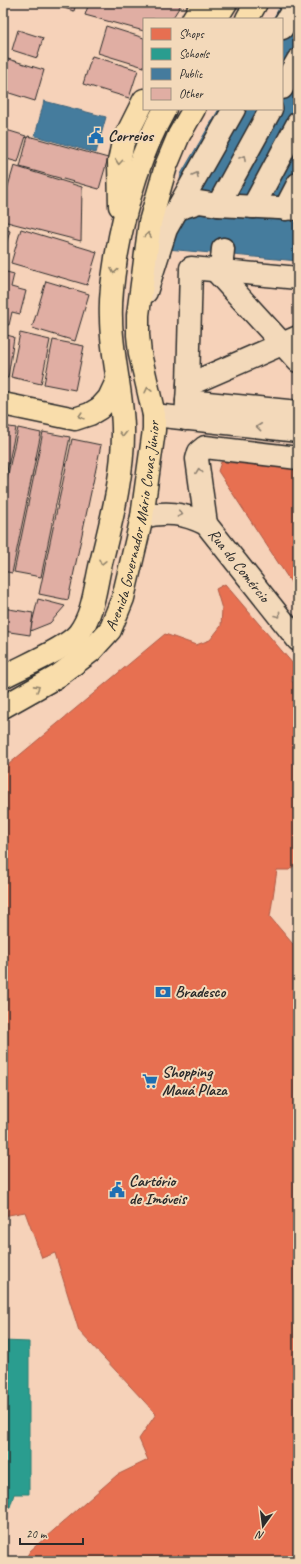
<svg xmlns="http://www.w3.org/2000/svg" width="301" height="1564" font-family="Caveat,sans-serif">
<style>
.shops{fill:#e76f51;stroke:#af5b46}
.schools{fill:#2a9d8f;stroke:#2a7b71}
.public{fill:#457b9d;stroke:#3d637b}
.building{fill:#e0aea3;stroke:#2b2b2b}
.lines{fill:none;stroke-linecap:round;stroke-linejoin:round}
.minor-casing{stroke:#2b2b2b;stroke-width:25}
.major-casing{stroke:#2b2b2b;stroke-width:25}
.minor{stroke:#f3d9ba;stroke-width:22}
.major{stroke:#f9ddab;stroke-width:22}
.oneway{stroke:#8f8272}
.oneway2{stroke:#92846b}
.labels{text-anchor:middle;dominant-baseline:central;stroke-width:4;stroke-linejoin:round;paint-order:stroke}
.poi-label{font-size:16px;font-weight:bold;fill:#2b2b2b;stroke:#f3d9ba;text-anchor:start}
.street-label{font-size:16px;fill:#2b2b2b;stroke:#f3d9ba}
</style>
<rect width="100%" height="100%" fill="#f6d2b9"/>
<filter id="ink" filterUnits="userSpaceOnUse"><feTurbulence type="fractalNoise" baseFrequency=".025" numOctaves="2"/><feDisplacementMap in="SourceGraphic" scale="8" xChannelSelector="R" yChannelSelector="G"/><feConvolveMatrix kernelMatrix="1 2 1 2 8 2 1 2 1" color-interpolation-filters="sRGB"/></filter>
<g filter="url(#ink)">
<g class="shops">
<path d="M 221,462 L 298,469 L 298,593 L 218,471 Z"/>
<path d="M 225,584 L 293,664 L 292,682 L 298,683 L 298,862 L 289,870 L 277,870 L 270,917 L 298,950 L 298,1561 L 24,1561 L 30,1551 L 117,1475 L 148,1460 L 139,1439 L 156,1414 L 79,1331 L 55,1253 L 42,1258 L 25,1212 L 3,1216 L 3,769 L 165,634 L 196,645 L 210,640 L 221,626 L 222,609 L 216,589 Z"/>
</g>
<path class="schools" d="M 3,1341 L 29,1342 L 29,1494 L 14,1494 L 10,1507 L 3,1506 Z"/>
<g class="public">
<path d="M 282,3 L 298,3 L 298,261 L 167,249 L 181,174 L 219,109 L 282,109 L 282,19 L 273,19 Z"/>
<path d="M 44,101 L 106,117 L 96,153 L 35,136 Z"/>
</g>
<g class="building">
<path d="M 47,3 L 76,3 L 74,11 Z"/>
<path d="M 89,3 L 182,3 L 172,19 L 144,19 L 144,31 L 85,15 Z"/>
<path d="M 106,26 L 144,38 L 144,67 L 98,53 Z"/>
<path d="M 18,30 L 43,38 L 37,58 L 12,50 Z"/>
<path d="M 92,56 L 138,70 L 129,98 L 83,84 Z"/>
<path d="M 8,59 L 44,70 L 35,101 L 3,91 L 3,75 Z"/>
<path d="M 3,129 L 26,136 L 18,162 L 3,158 Z"/>
<path d="M 28,136 L 108,158 L 99,189 L 20,167 Z"/>
<path d="M 14,166 L 82,187 L 81,241 L 3,221 L 3,203 Z"/>
<path d="M 3,228 L 10,231 L 3,254 Z"/>
<path d="M 21,229 L 97,252 L 87,285 L 11,263 Z"/>
<path d="M 3,271 L 14,274 L 11,287 L 26,291 L 20,314 L 12,312 L 9,325 L 3,324 Z"/>
<path d="M 46,281 L 89,294 L 75,341 L 32,328 Z"/>
<path d="M 20,333 L 50,340 L 41,384 L 11,377 Z"/>
<path d="M 3,334 L 14,337 L 8,378 L 3,377 Z"/>
<path d="M 53,340 L 84,346 L 75,390 L 44,384 Z"/>
<path d="M 3,426 L 16,428 L 3,490 Z"/>
<path d="M 18,428 L 41,433 L 12,573 L 3,571 L 3,497 Z"/>
<path d="M 43,432 L 70,437 L 41,577 L 14,572 Z"/>
<path d="M 72,439 L 101,445 L 68,600 L 39,594 Z"/>
<path d="M 38,599 L 65,606 L 50,623 L 30,631 Z"/>
<path d="M 3,608 L 33,613 L 30,635 L 3,631 Z"/>
</g>
<g class="lines">
<defs>
<g id="minor">
<path d="M 282,28 L 297,3"/>
<path d="M 282,88 L 298,60"/>
<path d="M 218,205 L 271,109"/>
<path d="M 253,207 L 298,123"/>
<path d="M 177,209 L 199,202 L 218,205 L 298,209"/>
<path d="M 285,209 L 298,184"/>
<path d="M 215,270 L 298,361"/>
<path d="M 221,270 L 223,249"/>
<path d="M 146,292 L 166,229 L 234,109"/>
<path d="M 188,385 L 191,268 L 298,278"/>
<path d="M 187,401 L 298,412"/>
<path d="M 154,415 L 298,431"/>
<path d="M 186,419 L 188,385 L 298,337"/>
<path id="s1" d="M 142,517 C 165,511 184,513 206,524 L 298,640"/>
<path d="M 206,524 L 197,459 L 199,452 L 205,447 L 298,458"/>
</g>
<g id="major">
<path d="M 193,19 L 203,3"/>
<path d="M 216,19 L 226,3"/>
<path d="M 247,19 L 256,3"/>
<path d="M 120,206 L 119,162 L 123,142 L 144,100"/>
<path d="M 3,404 L 75,419 L 90,414 L 100,408 L 109,398 L 117,381"/>
<path d="M 3,677 C 21,667 68,648 79,633 C 93,614 95,589 100,567 C 111,522 124,474 123,427 C 122,391 111,354 111,318 C 110,297 113,278 116,258 C 125,206 139,155 165,109"/>
<path id="s2" d="M 3,707 L 58,676 L 90,652 L 110,630 L 123,598 L 142,517 L 154,430 L 154,415 L 140,354 L 138,335 L 138,315 L 150,222 L 166,166 L 179,135 L 194,109"/>
</g>
</defs>
<use href="#minor" class="minor-casing"/>
<use href="#major" class="major-casing"/>
<use href="#minor" class="minor"/>
<use href="#major" class="major"/>
</g>
<defs><path id="oneway-chevron" d="M-2-3.5L2.5 0L-2 3.5" fill="none" stroke-width="1.6" stroke-linecap="round" stroke-linejoin="round"/></defs>
<g class="oneway">
<use href="#oneway-chevron" transform="translate(243 158) rotate(-61)"/>
<use href="#oneway-chevron" transform="translate(196 175) rotate(-61)"/>
<use href="#oneway-chevron" transform="translate(259 427) rotate(-174)"/>
<use href="#oneway-chevron" transform="translate(199 471) rotate(-97)"/>
<use href="#oneway-chevron" transform="translate(180 514) rotate(12)"/>
<use href="#oneway-chevron" transform="translate(278 615) rotate(52)"/>
</g>
<g class="oneway2">
<use href="#oneway-chevron" transform="translate(119 162) rotate(95)"/>
<use href="#oneway-chevron" transform="translate(148 235) rotate(-83)"/>
<use href="#oneway-chevron" transform="translate(114 271) rotate(99)"/>
<use href="#oneway-chevron" transform="translate(148 390) rotate(-103)"/>
<use href="#oneway-chevron" transform="translate(81 416) rotate(163)"/>
<use href="#oneway-chevron" transform="translate(123 434) rotate(91)"/>
<use href="#oneway-chevron" transform="translate(102 562) rotate(103)"/>
<use href="#oneway-chevron" transform="translate(37 688) rotate(-29)"/>
</g>
</g>
<defs>
<symbol id="civic-bare" viewBox="-9 -9 18 18"><path d="M-.6-6.5H3V-4.5H.6V-3L4-1V1h2V6H-6V1h2V-1L-.6-3ZM-1.2 2.5V6h2.4V2.5Z" fill="#1f6fb2" stroke="#f3d9ba" stroke-width="2.5" paint-order="stroke"/></symbol>
<symbol id="bank-bare" viewBox="-9 -9 18 18"><path d="M-6-4H6V4H-6ZM0-2.3a2.3 2.3 0 1 0 0 4.6a2.3 2.3 0 1 0 0-4.6Z" fill="#1f6fb2" stroke="#f3d9ba" stroke-width="2.5" paint-order="stroke"/></symbol>
<symbol id="supermarket-bare" viewBox="-9 -9 18 18"><path d="M-6-5.5h2.5l.6 2H6L4.5 2H-2.5L-4.4-4H-6ZM-1.5 3.2a1.3 1.3 0 1 0 .1 0ZM3 3.2a1.3 1.3 0 1 0 .1 0Z" fill="#1f6fb2" stroke="#f3d9ba" stroke-width="2.5" paint-order="stroke"/></symbol>
</defs>
<g fill-rule="evenodd">
<use href="#civic-bare" x="85" y="125" width="22" height="22"/>
<use href="#bank-bare" x="152" y="981" width="22" height="22"/>
<use href="#supermarket-bare" x="139" y="1070" width="22" height="22"/>
<use href="#civic-bare" x="106" y="1179" width="22" height="22"/>
</g>
<g class="labels">
<g class="poi-label">
<text x="108" y="136">Correios</text>
<text x="175" y="992">Bradesco</text>
<text x="162" y="1072">Shopping<tspan x="162" dy="18">Mauá Plaza</tspan></text>
<text x="129" y="1181">Cartório<tspan x="129" dy="18">de Imóveis</tspan></text>
</g>
<g class="street-label">
<text stroke="none"><textPath href="#s2" startOffset="240">Avenida Governador Mário Covas Júnior</textPath></text>
<text stroke="none"><textPath href="#s1" startOffset="119">Rua do Comércio</textPath></text>
</g>
</g>
<rect width="301" height="1564" fill="none" stroke="#f3d9ba" stroke-width="16"/>
<rect x="8" y="8" width="285" height="1548" fill="none" stroke="#2b2b2b" stroke-width="1.5" filter="url(#ink)"/>
<rect x="143" y="18" width="140" height="92" fill="#f3d9ba" stroke="#a39381"/>
<rect x="151" y="28" width="20" height="12" fill="#e76f51" stroke="#a39381"/>
<text x="179" y="38" font-size="12" fill="#2b2b2b">Shops</text>
<rect x="151" y="48" width="20" height="12" fill="#2a9d8f" stroke="#a39381"/>
<text x="179" y="58" font-size="12" fill="#2b2b2b">Schools</text>
<rect x="151" y="68" width="20" height="12" fill="#457b9d" stroke="#a39381"/>
<text x="179" y="78" font-size="12" fill="#2b2b2b">Public</text>
<rect x="151" y="88" width="20" height="12" fill="#e0aea3" stroke="#a39381"/>
<text x="179" y="98" font-size="12" fill="#2b2b2b">Other</text>
<g transform="translate(263 1526) rotate(194)" stroke="#f3d9ba" stroke-width="3" paint-order="stroke">
<path d="M0-3L7 15L0 10L-7 15Z" fill="#2b2b2b"/>
<text y="-6" font-size="11" font-weight="bold" text-anchor="middle" fill="#2b2b2b">N</text>
</g>
<path d="M20 1538v6h63v-6" fill="none" stroke="#2b2b2b" stroke-width="2"/>
<text x="26" y="1538" font-size="12" fill="#2b2b2b" stroke="#f3d9ba" stroke-width="3" paint-order="stroke">20 m</text>
</svg>
